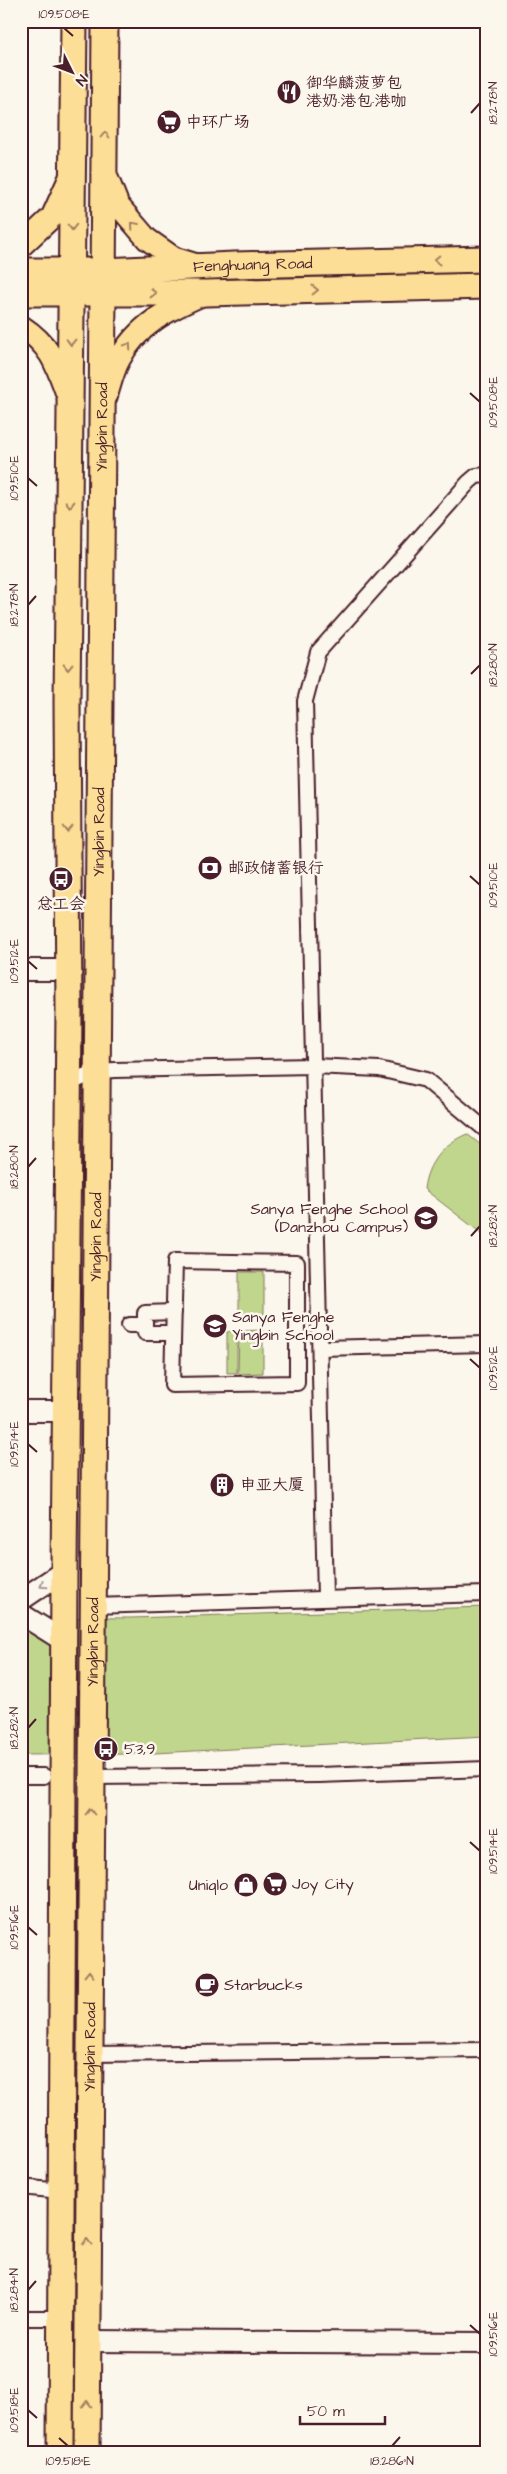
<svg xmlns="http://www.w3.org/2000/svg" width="507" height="2474" font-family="'Architects Daughter','LXGW WenKai TC',sans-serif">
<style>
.green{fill:#c0d68c;stroke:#857a5c}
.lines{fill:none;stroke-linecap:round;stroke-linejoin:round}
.street-casing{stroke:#4a1f2b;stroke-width:18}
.secondary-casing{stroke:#4a1f2b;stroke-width:24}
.primary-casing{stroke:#4a1f2b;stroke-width:25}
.highway-casing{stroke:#4a1f2b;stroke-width:29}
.street{stroke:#fbf7ec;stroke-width:14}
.secondary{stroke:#fbf7ec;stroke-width:20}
.primary{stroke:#fdde96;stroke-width:21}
.highway{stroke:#fdde96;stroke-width:25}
.oneway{stroke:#a47e60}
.oneway2{stroke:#ab9695}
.ticks{fill:none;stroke:#4a1f2b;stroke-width:2}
.labels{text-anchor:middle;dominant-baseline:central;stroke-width:5;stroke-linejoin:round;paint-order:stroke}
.poi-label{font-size:16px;fill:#4a1f2b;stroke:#fbf7ec;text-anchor:start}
.street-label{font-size:16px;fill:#4a1f2b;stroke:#fbf7ec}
.neatline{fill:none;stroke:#4a1f2b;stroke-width:2}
.ticks-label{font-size:12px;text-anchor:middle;fill:#4a1f2b}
</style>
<rect width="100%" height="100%" fill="#fbf7ec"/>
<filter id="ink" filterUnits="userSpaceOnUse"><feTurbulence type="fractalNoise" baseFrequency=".02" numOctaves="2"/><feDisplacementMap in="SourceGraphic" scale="10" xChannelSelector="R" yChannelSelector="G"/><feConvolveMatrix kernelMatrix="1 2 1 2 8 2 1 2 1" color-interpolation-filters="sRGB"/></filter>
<g filter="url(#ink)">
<g class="green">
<path d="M 467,1134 L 486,1149 L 486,1237 L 424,1189 C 427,1163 443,1144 467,1134 Z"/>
<path d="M 239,1272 L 264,1272 L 264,1318 L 239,1319 Z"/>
<path d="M 263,1330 L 263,1373 L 238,1374 L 239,1331 Z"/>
<path d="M 237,1331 L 237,1373 L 227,1373 L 227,1332 Z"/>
<path d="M 486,1607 L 486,1736 L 135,1754 L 21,1755 L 21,1617 L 130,1618 Z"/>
</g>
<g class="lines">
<defs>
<g id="street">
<path d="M 68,1084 L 98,1071 L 115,1070 L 313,1066 L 379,1069 L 426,1080 L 486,1130"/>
<path d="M 175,1261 L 297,1263 L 297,1383 L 172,1385 Z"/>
<path d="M 129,1325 L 145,1325 L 145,1333 L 173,1333"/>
<path d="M 145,1325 L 145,1313 L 174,1312"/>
<path d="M 320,1348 L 486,1344"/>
<path d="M 325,1598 L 305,701 L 318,652 L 469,482 L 476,476 L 486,475"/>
<path d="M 93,1606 L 486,1594"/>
<path d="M 21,1776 L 44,1776"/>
<path d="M 90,1777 L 319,1775 L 486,1769"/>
<path d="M 88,2054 L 486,2050"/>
<path d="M 21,2187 L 61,2191"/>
<path d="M 21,2318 L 60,2318"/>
</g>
<g id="secondary">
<path d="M 21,970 L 68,970"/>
<path d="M 21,1411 L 65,1411"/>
<path d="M 21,1600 L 64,1571"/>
<path d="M 21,1614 L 64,1641"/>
<path d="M 87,2341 L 486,2343"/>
</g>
<g id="primary">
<path d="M 106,175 L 118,205 L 147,239 L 174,258 L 197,265"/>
<path d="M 21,246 L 52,217 L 71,175"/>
<path d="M 21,326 C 50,345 56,363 67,394"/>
<path d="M 106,397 C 110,385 113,371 119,360 C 137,325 169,309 204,294"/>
</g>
<g id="highway">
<path id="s1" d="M 21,271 L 104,271 L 234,265 L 486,259"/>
<path d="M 21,293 L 206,293 L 486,286"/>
<path d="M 60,2453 L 64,1571 L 69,1011 L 67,701 L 74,21"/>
<path id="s2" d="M 87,2453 L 105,21"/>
</g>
</defs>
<use href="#street" class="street-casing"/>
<use href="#secondary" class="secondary-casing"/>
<use href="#primary" class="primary-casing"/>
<use href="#highway" class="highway-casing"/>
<use href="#street" class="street"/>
<use href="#secondary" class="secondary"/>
<use href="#primary" class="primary"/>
<use href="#highway" class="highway"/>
</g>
<defs><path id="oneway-chevron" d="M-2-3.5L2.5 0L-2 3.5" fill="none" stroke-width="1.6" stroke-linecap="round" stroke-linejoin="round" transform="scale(1.25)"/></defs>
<g class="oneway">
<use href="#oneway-chevron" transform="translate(105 135) rotate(-90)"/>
<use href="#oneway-chevron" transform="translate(134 225) rotate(-131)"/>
<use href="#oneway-chevron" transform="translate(72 227) rotate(90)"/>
<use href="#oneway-chevron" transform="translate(437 260) rotate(179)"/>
<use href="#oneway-chevron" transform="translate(315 290) rotate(-1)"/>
<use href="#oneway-chevron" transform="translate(153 293)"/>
<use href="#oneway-chevron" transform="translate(71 342) rotate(91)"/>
<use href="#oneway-chevron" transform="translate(128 346) rotate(-56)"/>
<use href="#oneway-chevron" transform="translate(70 504) rotate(91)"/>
<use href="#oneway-chevron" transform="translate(68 667) rotate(91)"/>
<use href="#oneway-chevron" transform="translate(68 829) rotate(90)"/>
<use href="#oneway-chevron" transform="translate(90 1812) rotate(-90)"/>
<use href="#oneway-chevron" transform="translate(89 1974) rotate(-89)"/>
<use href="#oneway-chevron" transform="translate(87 2242) rotate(-90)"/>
<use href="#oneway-chevron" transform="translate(87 2404) rotate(-90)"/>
</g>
<use class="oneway2" href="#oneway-chevron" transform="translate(43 1585) rotate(146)"/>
</g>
<path class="ticks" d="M 64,28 L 73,36M 471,113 L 480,103M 470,393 L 480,402M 28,478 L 37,486M 28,605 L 36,596M 471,674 L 480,665M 470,876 L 480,885M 28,961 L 37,969M 28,1167 L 36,1158M 471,1236 L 480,1226M 470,1359 L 480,1368M 28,1444 L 37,1452M 28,1728 L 36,1719M 470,1842 L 480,1851M 28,1927 L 37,1935M 28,2290 L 36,2281M 470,2325 L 480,2334M 28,2410 L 37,2418M 59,2438 L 68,2446M 392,2446 L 400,2437"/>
<defs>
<symbol id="restaurant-disc" viewBox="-11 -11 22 22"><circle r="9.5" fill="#4a1f2b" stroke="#fbf7ec"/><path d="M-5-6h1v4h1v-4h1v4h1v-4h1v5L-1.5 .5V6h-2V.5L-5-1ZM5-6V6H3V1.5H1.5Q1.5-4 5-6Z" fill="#fff"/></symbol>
<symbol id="supermarket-disc" viewBox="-11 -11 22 22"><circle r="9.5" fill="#4a1f2b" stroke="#fbf7ec"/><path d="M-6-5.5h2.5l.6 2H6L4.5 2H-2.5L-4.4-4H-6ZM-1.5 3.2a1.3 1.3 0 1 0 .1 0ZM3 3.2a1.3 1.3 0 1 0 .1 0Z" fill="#fff"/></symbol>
<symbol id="bank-disc" viewBox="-11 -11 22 22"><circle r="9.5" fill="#4a1f2b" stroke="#fbf7ec"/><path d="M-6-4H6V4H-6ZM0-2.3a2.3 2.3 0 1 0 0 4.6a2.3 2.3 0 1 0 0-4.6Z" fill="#fff"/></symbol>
<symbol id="bus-disc" viewBox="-11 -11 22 22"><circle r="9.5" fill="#4a1f2b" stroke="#fbf7ec"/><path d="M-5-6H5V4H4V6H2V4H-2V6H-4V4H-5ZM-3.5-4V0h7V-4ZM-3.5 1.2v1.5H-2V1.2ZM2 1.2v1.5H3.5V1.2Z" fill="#fff"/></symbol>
<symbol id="school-disc" viewBox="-11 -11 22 22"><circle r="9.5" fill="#4a1f2b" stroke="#fbf7ec"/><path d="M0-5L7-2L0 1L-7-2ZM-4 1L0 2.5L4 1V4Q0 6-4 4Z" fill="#fff"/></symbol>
<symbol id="building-disc" viewBox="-11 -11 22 22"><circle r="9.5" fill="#4a1f2b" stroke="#fbf7ec"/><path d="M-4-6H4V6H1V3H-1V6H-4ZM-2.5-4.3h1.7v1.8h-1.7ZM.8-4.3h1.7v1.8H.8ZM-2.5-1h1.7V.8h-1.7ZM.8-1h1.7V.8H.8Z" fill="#fff"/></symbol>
<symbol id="shop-disc" viewBox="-11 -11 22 22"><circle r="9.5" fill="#4a1f2b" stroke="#fbf7ec"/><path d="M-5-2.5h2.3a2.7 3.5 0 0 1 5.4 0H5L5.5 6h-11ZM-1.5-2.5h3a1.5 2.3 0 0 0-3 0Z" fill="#fff"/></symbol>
<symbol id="cafe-disc" viewBox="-11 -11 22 22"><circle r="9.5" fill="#4a1f2b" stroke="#fbf7ec"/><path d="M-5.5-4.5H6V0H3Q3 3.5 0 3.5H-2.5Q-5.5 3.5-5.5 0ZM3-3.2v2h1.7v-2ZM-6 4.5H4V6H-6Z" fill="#fff"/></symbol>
</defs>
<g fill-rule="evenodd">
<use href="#restaurant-disc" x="275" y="78" width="28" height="28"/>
<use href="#supermarket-disc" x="155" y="108" width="28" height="28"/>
<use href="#bank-disc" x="196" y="854" width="28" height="28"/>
<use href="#bus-disc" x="47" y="865" width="28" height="28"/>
<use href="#school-disc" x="412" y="1204" width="28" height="28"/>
<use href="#school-disc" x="201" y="1312" width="28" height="28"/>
<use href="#building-disc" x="208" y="1471" width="28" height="28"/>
<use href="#bus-disc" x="92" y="1735" width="28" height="28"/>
<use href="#supermarket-disc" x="261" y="1870" width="28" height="28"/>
<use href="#shop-disc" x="232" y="1871" width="28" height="28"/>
<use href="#cafe-disc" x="193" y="1971" width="28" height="28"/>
</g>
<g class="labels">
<g class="poi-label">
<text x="306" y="83">御华麟菠萝包<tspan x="306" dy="18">港奶·港包·港咖</tspan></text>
<text x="186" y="122">中环广场</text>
<text x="228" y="868">邮政储蓄银行</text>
<text x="61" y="904" text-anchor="middle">总工会</text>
<text x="408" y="1209" text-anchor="end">Sanya Fenghe School<tspan x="408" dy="18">(Danzhou Campus)</tspan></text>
<text x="232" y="1317">Sanya Fenghe<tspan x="232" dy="18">Yingbin School</tspan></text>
<text x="240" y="1485">申亚大厦</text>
<text x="124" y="1749">53,9</text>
<text x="292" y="1884">Joy City</text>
<text x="228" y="1885" text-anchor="end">Uniqlo</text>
<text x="224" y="1985">Starbucks</text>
</g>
<g class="street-label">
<text stroke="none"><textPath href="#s1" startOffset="232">Fenghuang Road</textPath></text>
<text stroke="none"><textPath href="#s2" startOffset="2026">Yingbin Road</textPath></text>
<text stroke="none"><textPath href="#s2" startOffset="1621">Yingbin Road</textPath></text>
<text stroke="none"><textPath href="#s2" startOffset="1216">Yingbin Road</textPath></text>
<text stroke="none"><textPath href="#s2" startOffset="811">Yingbin Road</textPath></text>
<text stroke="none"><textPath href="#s2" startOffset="406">Yingbin Road</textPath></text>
</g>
</g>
<rect width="507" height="2474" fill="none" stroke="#fbf7ec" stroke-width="55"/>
<g transform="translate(72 72) rotate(132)" stroke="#fbf7ec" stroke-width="4" paint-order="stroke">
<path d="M0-4L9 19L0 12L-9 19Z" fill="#4a1f2b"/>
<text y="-8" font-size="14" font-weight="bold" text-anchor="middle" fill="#4a1f2b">N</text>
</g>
<path d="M300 2416v8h85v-8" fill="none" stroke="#4a1f2b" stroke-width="2.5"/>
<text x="307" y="2416" font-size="15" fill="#4a1f2b" stroke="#fbf7ec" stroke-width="4" paint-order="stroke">50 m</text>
<rect x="28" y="28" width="452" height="2418" class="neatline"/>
<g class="ticks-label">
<text x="64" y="18">109.508°E</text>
<text transform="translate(493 103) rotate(-90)" y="4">18.278°N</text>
<text transform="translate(493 402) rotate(-90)" y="4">109.508°E</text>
<text transform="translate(14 478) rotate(-90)" y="4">109.510°E</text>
<text transform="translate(14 605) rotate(-90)" y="4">18.278°N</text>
<text transform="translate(493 665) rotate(-90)" y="4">18.280°N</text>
<text transform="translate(493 885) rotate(-90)" y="4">109.510°E</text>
<text transform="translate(14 961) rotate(-90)" y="4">109.512°E</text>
<text transform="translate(14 1167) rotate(-90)" y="4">18.280°N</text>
<text transform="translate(493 1226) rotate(-90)" y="4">18.282°N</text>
<text transform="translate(493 1368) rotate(-90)" y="4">109.512°E</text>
<text transform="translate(14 1444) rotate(-90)" y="4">109.514°E</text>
<text transform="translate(14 1728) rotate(-90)" y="4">18.282°N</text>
<text transform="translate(493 1851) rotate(-90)" y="4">109.514°E</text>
<text transform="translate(14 1927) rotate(-90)" y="4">109.516°E</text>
<text transform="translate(14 2290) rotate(-90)" y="4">18.284°N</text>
<text transform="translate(493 2334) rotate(-90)" y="4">109.516°E</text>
<text transform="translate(14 2410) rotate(-90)" y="4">109.518°E</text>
<text x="68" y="2465">109.518°E</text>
<text x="392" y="2465">18.286°N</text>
</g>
</svg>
